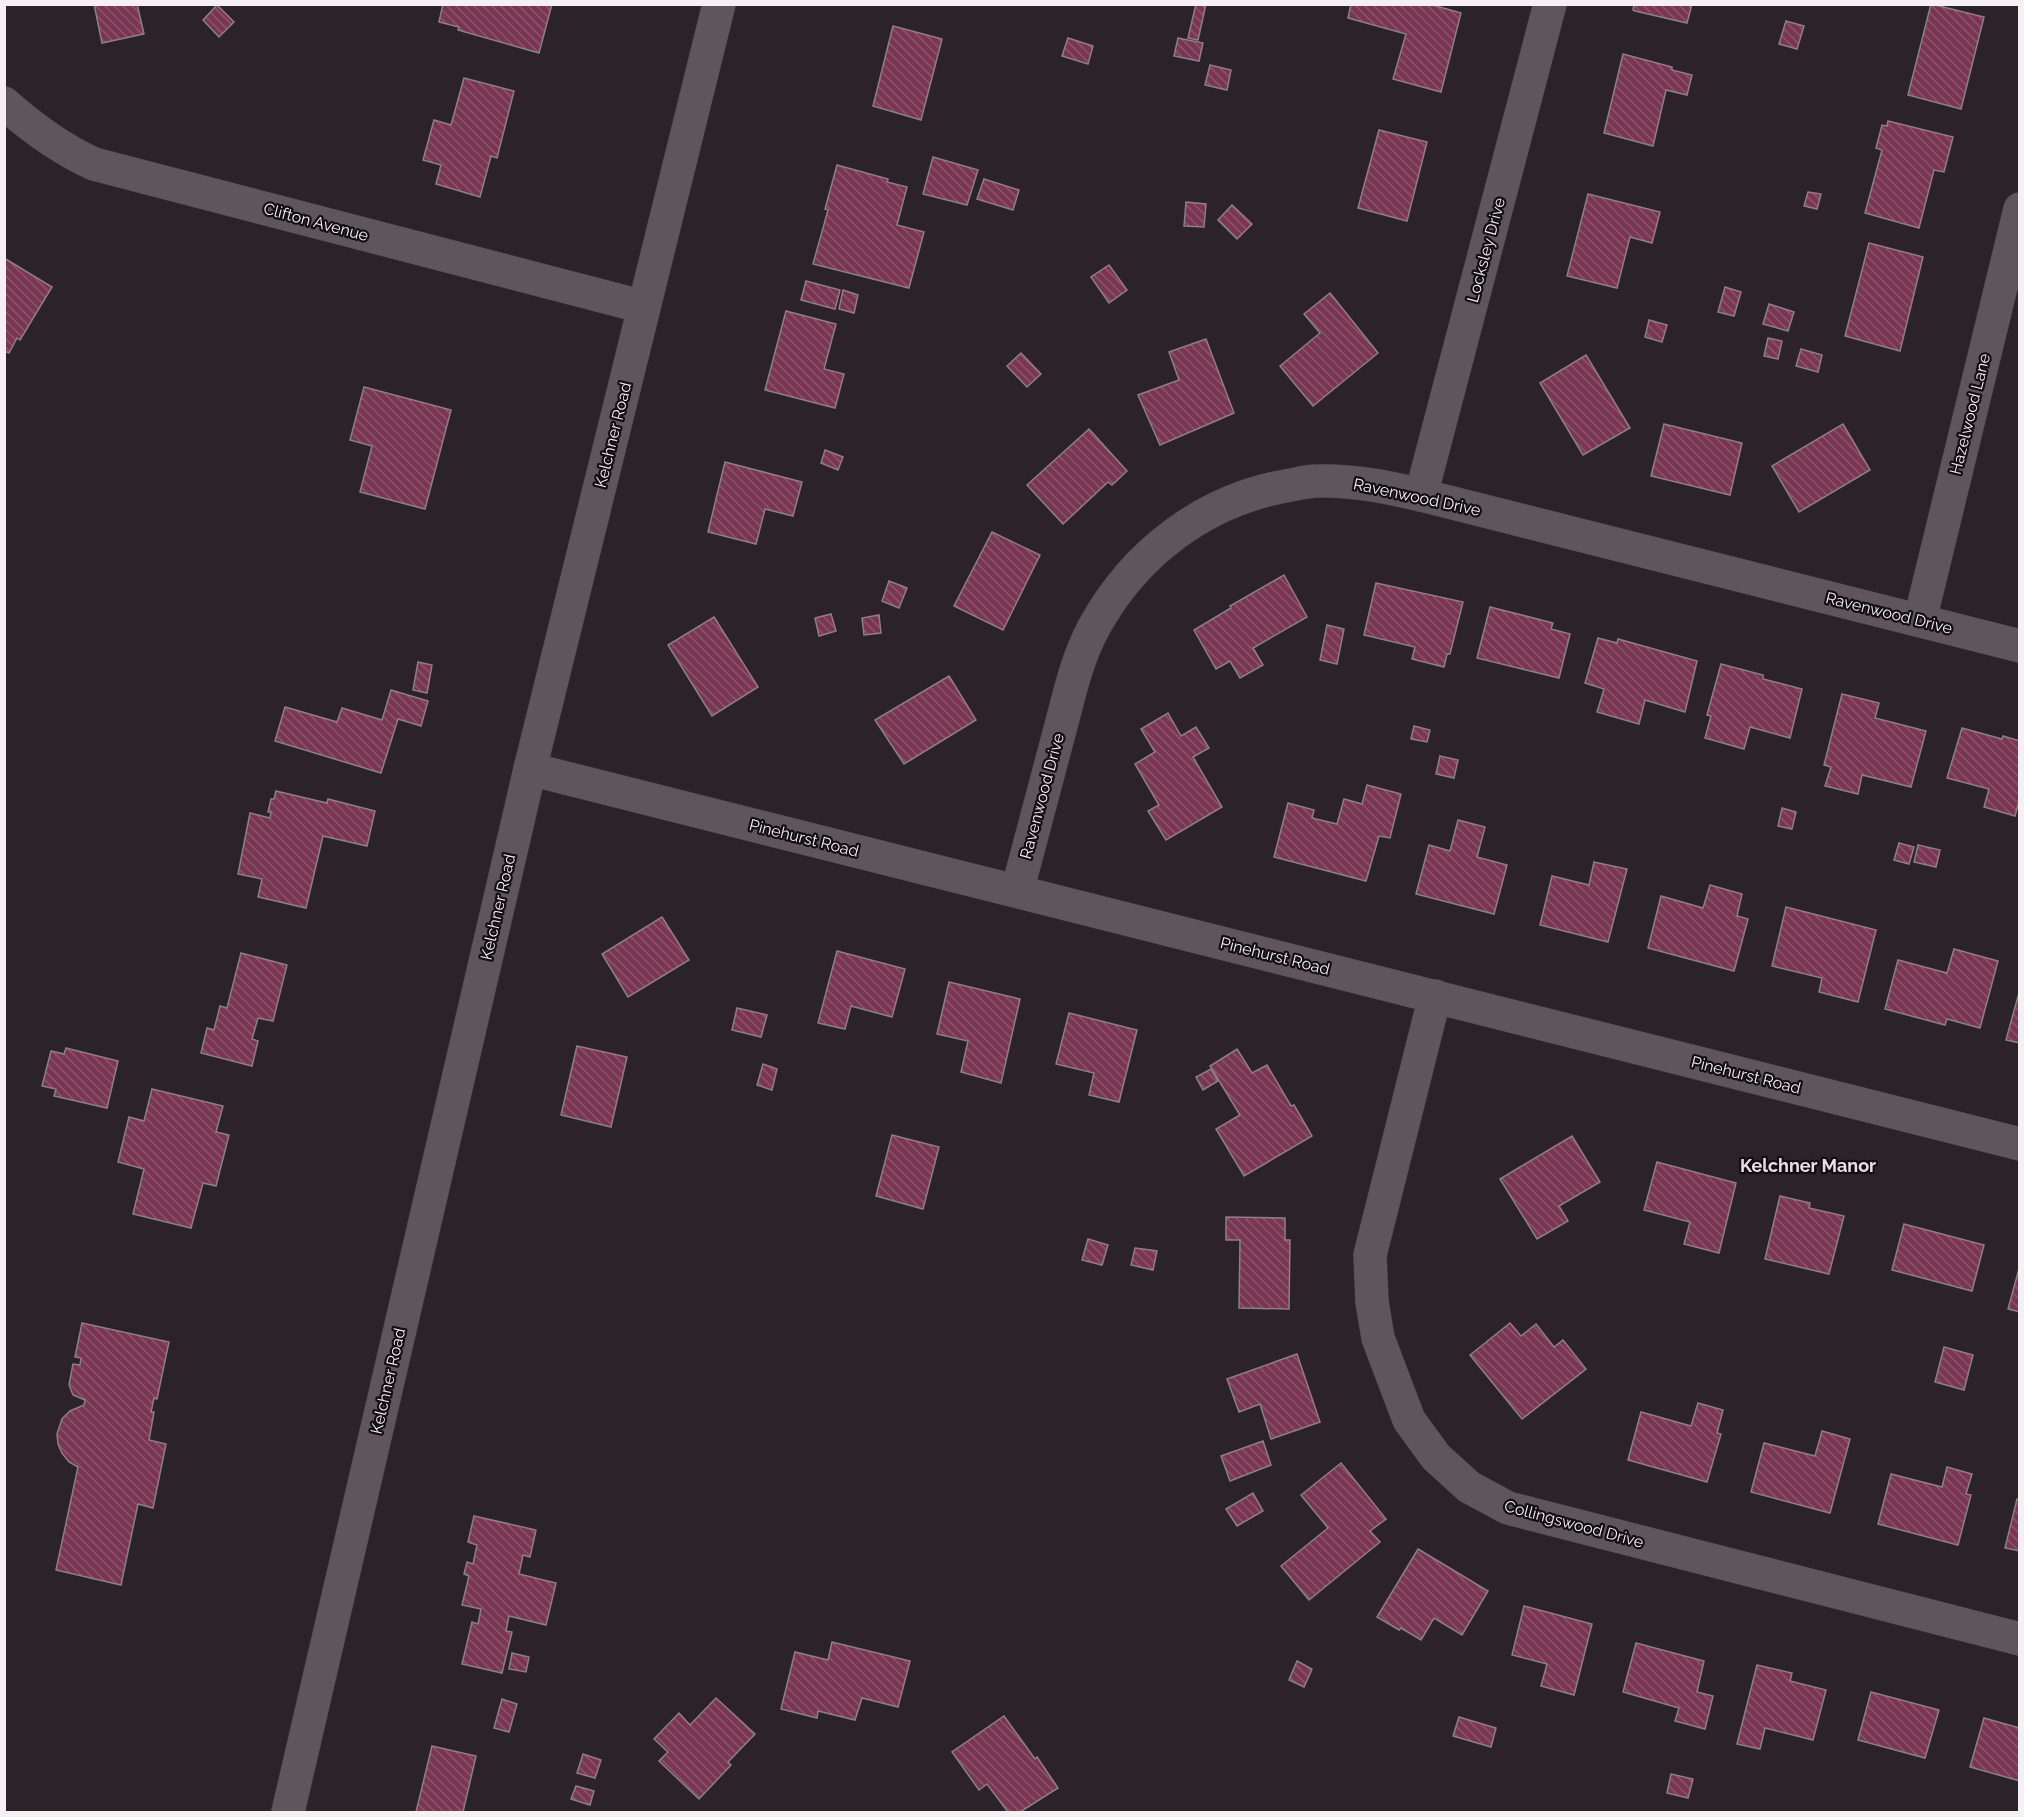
<svg xmlns="http://www.w3.org/2000/svg" width="2024" height="1817" font-family="Raleway,sans-serif">
<style>
.building{fill:url(#building-back-hatch);stroke:#8d7f84;stroke-width:1.5}
.lines{fill:none;stroke-linecap:round;stroke-linejoin:round}
.minor-casing{stroke:#463e44;stroke-width:34}
.minor{stroke:#5f555d;stroke-width:33}
.labels{text-anchor:middle;dominant-baseline:central;stroke-width:4.5;stroke-linejoin:round;paint-order:stroke}
.street-label{font-size:16px;fill:#f6eff4;stroke:#120e11}
.neighbourhood-label{font-size:18px;font-weight:bold;fill:#e9dde6;stroke:#120e11}
</style>
<defs>
<pattern id="building-back-hatch" width="6" height="6" patternUnits="userSpaceOnUse" patternTransform="scale(1.5)"><rect width="6" height="6" fill="#793653"/><path d="M-1 5l2 2M0 0l6 6M5-1l2 2" fill="none" stroke="#8d536c"/></pattern>
</defs>
<rect width="100%" height="100%" fill="#2c232a"/>
<g class="building">
<path d="M 94,4 L 137,4 L 144,34 L 102,43 Z"/>
<path d="M 443,4 L 552,4 L 539,53 L 458,30 L 459,27 L 439,22 Z"/>
<path d="M 1196,4 L 1206,4 L 1198,40 L 1188,38 Z"/>
<path d="M 1351,4 L 1429,4 L 1461,13 L 1441,92 L 1393,79 L 1406,34 L 1348,18 Z"/>
<path d="M 1634,4 L 1692,4 L 1687,23 L 1635,11 L 1633,10 Z"/>
<path d="M 1931,4 L 1984,17 L 1961,109 L 1908,95 Z"/>
<path d="M 217,5 L 234,22 L 219,37 L 203,20 Z"/>
<path d="M 1786,21 L 1804,26 L 1797,49 L 1779,44 Z"/>
<path d="M 893,26 L 942,39 L 921,120 L 873,106 Z"/>
<path d="M 1068,38 L 1093,46 L 1088,64 L 1062,56 Z"/>
<path d="M 1178,38 L 1203,43 L 1199,61 L 1174,56 Z"/>
<path d="M 1623,54 L 1672,67 L 1672,70 L 1692,75 L 1687,95 L 1666,90 L 1653,146 L 1604,133 Z"/>
<path d="M 1210,65 L 1231,70 L 1227,90 L 1205,85 Z"/>
<path d="M 464,78 L 514,91 L 497,158 L 491,156 L 480,197 L 436,184 L 441,165 L 423,160 L 434,120 L 451,125 Z"/>
<path d="M 1888,121 L 1953,137 L 1944,172 L 1934,170 L 1919,228 L 1865,213 L 1882,150 L 1876,148 L 1882,125 L 1887,126 Z"/>
<path d="M 1379,130 L 1427,142 L 1407,221 L 1358,208 Z"/>
<path d="M 933,157 L 978,170 L 967,205 L 923,194 Z"/>
<path d="M 837,165 L 888,179 L 887,182 L 907,187 L 897,225 L 924,232 L 909,288 L 813,264 L 828,210 L 825,209 Z"/>
<path d="M 984,179 L 1019,190 L 1013,210 L 977,199 Z"/>
<path d="M 1808,192 L 1821,194 L 1817,209 L 1804,206 Z"/>
<path d="M 1588,194 L 1660,212 L 1652,243 L 1630,237 L 1617,288 L 1567,276 Z"/>
<path d="M 1186,202 L 1206,204 L 1204,227 L 1184,226 Z"/>
<path d="M 1232,205 L 1252,224 L 1237,239 L 1218,220 Z"/>
<path d="M 1869,243 L 1923,257 L 1900,351 L 1845,336 Z"/>
<path d="M 4,258 L 52,287 L 20,340 L 17,338 L 9,353 L 4,351 Z"/>
<path d="M 1109,265 L 1127,290 L 1109,303 L 1091,277 Z"/>
<path d="M 806,281 L 840,290 L 835,309 L 801,300 Z"/>
<path d="M 1725,287 L 1741,292 L 1734,316 L 1718,312 Z"/>
<path d="M 843,290 L 858,295 L 854,313 L 839,309 Z"/>
<path d="M 1330,293 L 1378,353 L 1313,406 L 1280,366 L 1320,333 L 1304,314 Z"/>
<path d="M 1769,304 L 1794,312 L 1788,331 L 1763,324 Z"/>
<path d="M 786,311 L 836,324 L 824,369 L 844,374 L 835,408 L 765,390 Z"/>
<path d="M 1649,320 L 1667,325 L 1662,342 L 1645,337 Z"/>
<path d="M 1768,338 L 1782,341 L 1778,359 L 1764,356 Z"/>
<path d="M 1206,339 L 1234,413 L 1160,445 L 1138,395 L 1179,380 L 1169,352 Z"/>
<path d="M 1801,349 L 1822,355 L 1818,372 L 1796,366 Z"/>
<path d="M 1021,353 L 1041,374 L 1027,387 L 1007,366 Z"/>
<path d="M 1586,355 L 1630,428 L 1583,455 L 1540,383 Z"/>
<path d="M 364,387 L 451,410 L 425,509 L 360,492 L 372,446 L 350,440 Z"/>
<path d="M 1664,424 L 1742,443 L 1730,495 L 1651,476 Z"/>
<path d="M 1843,424 L 1870,470 L 1799,512 L 1772,466 Z"/>
<path d="M 1089,429 L 1127,471 L 1112,485 L 1108,482 L 1063,524 L 1027,485 Z"/>
<path d="M 825,450 L 843,457 L 838,470 L 821,463 Z"/>
<path d="M 725,462 L 802,482 L 793,516 L 765,509 L 756,544 L 708,532 Z"/>
<path d="M 992,532 L 1040,555 L 1003,630 L 954,606 Z"/>
<path d="M 1284,575 L 1307,617 L 1253,648 L 1263,665 L 1240,678 L 1230,661 L 1216,669 L 1194,630 L 1231,608 L 1230,606 Z"/>
<path d="M 889,581 L 907,588 L 899,608 L 882,601 Z"/>
<path d="M 1376,583 L 1463,602 L 1450,654 L 1447,654 L 1444,667 L 1412,659 L 1415,647 L 1364,635 Z"/>
<path d="M 1490,607 L 1553,623 L 1551,629 L 1570,634 L 1559,678 L 1477,658 Z"/>
<path d="M 831,614 L 836,631 L 819,636 L 815,618 Z"/>
<path d="M 879,615 L 881,633 L 864,635 L 862,618 Z"/>
<path d="M 714,617 L 758,687 L 712,716 L 668,645 Z"/>
<path d="M 1327,625 L 1344,629 L 1337,664 L 1320,660 Z"/>
<path d="M 1598,638 L 1617,643 L 1618,639 L 1697,661 L 1685,712 L 1645,700 L 1639,724 L 1597,712 L 1604,689 L 1585,683 Z"/>
<path d="M 418,662 L 432,665 L 427,693 L 413,690 Z"/>
<path d="M 1721,664 L 1763,675 L 1763,679 L 1802,689 L 1790,738 L 1750,727 L 1744,749 L 1705,738 L 1711,716 L 1707,715 Z"/>
<path d="M 949,676 L 976,720 L 904,764 L 875,720 Z"/>
<path d="M 391,690 L 428,701 L 421,726 L 398,719 L 381,773 L 275,741 L 285,707 L 337,722 L 342,708 L 382,720 Z"/>
<path d="M 1842,694 L 1879,703 L 1875,718 L 1926,731 L 1911,787 L 1862,775 L 1858,794 L 1825,786 L 1831,767 L 1824,765 Z"/>
<path d="M 1168,713 L 1181,736 L 1196,727 L 1209,748 L 1193,757 L 1222,807 L 1166,840 L 1148,811 L 1159,805 L 1135,764 L 1155,752 L 1141,729 Z"/>
<path d="M 1414,726 L 1430,730 L 1427,742 L 1411,739 Z"/>
<path d="M 1962,728 L 2002,739 L 2003,736 L 2020,741 L 2020,798 L 2015,816 L 1984,807 L 1989,789 L 1947,778 Z"/>
<path d="M 1440,756 L 1458,760 L 1454,778 L 1436,774 Z"/>
<path d="M 1367,785 L 1401,794 L 1390,838 L 1379,836 L 1366,881 L 1274,857 L 1288,803 L 1314,810 L 1312,818 L 1337,824 L 1344,799 L 1362,804 Z"/>
<path d="M 276,791 L 327,803 L 328,799 L 375,811 L 367,846 L 323,836 L 306,908 L 258,897 L 262,879 L 238,874 L 250,813 L 270,818 L 271,812 L 268,812 L 271,799 L 274,799 Z"/>
<path d="M 1782,808 L 1796,812 L 1792,829 L 1778,826 Z"/>
<path d="M 1458,820 L 1485,827 L 1477,857 L 1507,865 L 1494,914 L 1416,894 L 1429,845 L 1450,851 Z"/>
<path d="M 1899,843 L 1914,847 L 1909,864 L 1894,860 Z"/>
<path d="M 1918,845 L 1940,850 L 1936,867 L 1914,862 Z"/>
<path d="M 1594,862 L 1627,869 L 1608,942 L 1540,925 L 1552,876 L 1589,885 Z"/>
<path d="M 1710,885 L 1742,894 L 1737,916 L 1748,919 L 1734,971 L 1648,948 L 1661,896 L 1703,908 Z"/>
<path d="M 1786,907 L 1876,930 L 1858,1002 L 1819,992 L 1822,978 L 1772,966 Z"/>
<path d="M 662,917 L 689,960 L 628,997 L 602,954 Z"/>
<path d="M 1954,949 L 1998,961 L 1980,1028 L 1947,1019 L 1945,1025 L 1885,1009 L 1898,960 L 1947,973 Z"/>
<path d="M 837,951 L 905,969 L 892,1017 L 851,1006 L 845,1029 L 818,1023 Z"/>
<path d="M 241,953 L 287,965 L 273,1021 L 258,1018 L 252,1039 L 258,1041 L 252,1066 L 201,1053 L 207,1028 L 214,1030 L 220,1006 L 227,1008 Z"/>
<path d="M 949,982 L 1020,999 L 1001,1083 L 961,1072 L 968,1041 L 937,1034 Z"/>
<path d="M 2020,989 L 2020,1043 L 2006,1040 Z"/>
<path d="M 737,1008 L 767,1015 L 761,1037 L 732,1030 Z"/>
<path d="M 1069,1013 L 1137,1030 L 1119,1102 L 1089,1095 L 1094,1073 L 1056,1064 Z"/>
<path d="M 577,1046 L 627,1057 L 611,1127 L 561,1115 Z"/>
<path d="M 66,1048 L 118,1061 L 107,1108 L 54,1096 L 56,1089 L 42,1086 L 51,1051 L 64,1054 Z"/>
<path d="M 1237,1049 L 1252,1073 L 1267,1065 L 1291,1106 L 1294,1105 L 1312,1136 L 1244,1176 L 1216,1129 L 1240,1115 L 1210,1066 Z"/>
<path d="M 763,1064 L 777,1069 L 772,1090 L 757,1085 Z"/>
<path d="M 1211,1069 L 1218,1081 L 1203,1090 L 1196,1077 Z"/>
<path d="M 152,1089 L 223,1106 L 216,1132 L 229,1135 L 216,1186 L 203,1183 L 191,1228 L 133,1214 L 144,1169 L 118,1162 L 129,1117 L 144,1121 Z"/>
<path d="M 892,1135 L 939,1147 L 923,1209 L 876,1196 Z"/>
<path d="M 1572,1136 L 1600,1182 L 1559,1206 L 1568,1221 L 1537,1239 L 1500,1179 Z"/>
<path d="M 1657,1162 L 1736,1183 L 1719,1253 L 1684,1244 L 1690,1222 L 1644,1210 Z"/>
<path d="M 1780,1196 L 1810,1203 L 1809,1208 L 1844,1216 L 1829,1274 L 1765,1259 Z"/>
<path d="M 1226,1217 L 1285,1218 L 1285,1240 L 1290,1240 L 1289,1309 L 1239,1308 L 1240,1240 L 1226,1240 Z"/>
<path d="M 1904,1224 L 1984,1245 L 1972,1291 L 1892,1270 Z"/>
<path d="M 1088,1239 L 1108,1245 L 1102,1265 L 1082,1260 Z"/>
<path d="M 1135,1248 L 1157,1251 L 1153,1270 L 1131,1265 Z"/>
<path d="M 2020,1265 L 2020,1312 L 2008,1309 Z"/>
<path d="M 82,1323 L 169,1342 L 157,1399 L 154,1398 L 151,1412 L 154,1412 L 149,1440 L 166,1444 L 153,1508 L 138,1504 L 121,1585 L 56,1570 L 78,1467 L 69,1462 L 62,1453 L 58,1444 L 57,1434 L 62,1419 L 70,1411 L 84,1405 L 85,1400 L 73,1395 L 69,1385 L 73,1364 L 80,1365 L 81,1358 L 75,1357 Z"/>
<path d="M 1510,1323 L 1521,1336 L 1536,1324 L 1554,1347 L 1563,1340 L 1586,1369 L 1522,1419 L 1470,1355 Z"/>
<path d="M 1944,1347 L 1973,1355 L 1964,1390 L 1935,1382 Z"/>
<path d="M 1297,1354 L 1320,1422 L 1271,1439 L 1260,1404 L 1239,1412 L 1227,1379 Z"/>
<path d="M 1698,1403 L 1723,1410 L 1717,1433 L 1721,1434 L 1707,1482 L 1628,1460 L 1641,1412 L 1691,1426 Z"/>
<path d="M 1822,1431 L 1850,1439 L 1830,1513 L 1751,1492 L 1764,1443 L 1815,1456 Z"/>
<path d="M 1263,1441 L 1271,1465 L 1230,1481 L 1221,1456 Z"/>
<path d="M 1341,1463 L 1386,1519 L 1370,1531 L 1380,1542 L 1309,1600 L 1281,1566 L 1328,1528 L 1301,1495 Z"/>
<path d="M 1947,1467 L 1972,1474 L 1966,1494 L 1971,1495 L 1958,1545 L 1878,1524 L 1891,1474 L 1942,1487 Z"/>
<path d="M 1253,1493 L 1263,1511 L 1237,1526 L 1226,1509 Z"/>
<path d="M 2017,1499 L 2020,1499 L 2020,1551 L 2005,1548 Z"/>
<path d="M 474,1516 L 536,1530 L 530,1557 L 523,1555 L 519,1574 L 556,1583 L 546,1625 L 509,1616 L 506,1631 L 512,1632 L 502,1673 L 462,1664 L 472,1622 L 478,1624 L 481,1609 L 462,1605 L 469,1576 L 464,1574 L 467,1562 L 473,1564 L 477,1545 L 468,1542 Z"/>
<path d="M 1418,1549 L 1488,1591 L 1462,1635 L 1434,1618 L 1421,1640 L 1401,1628 L 1399,1630 L 1377,1617 Z"/>
<path d="M 1524,1606 L 1592,1624 L 1574,1695 L 1541,1686 L 1547,1664 L 1512,1655 Z"/>
<path d="M 832,1642 L 910,1661 L 898,1707 L 862,1698 L 855,1720 L 818,1711 L 817,1718 L 781,1709 L 795,1652 L 828,1660 Z"/>
<path d="M 1636,1643 L 1704,1661 L 1697,1692 L 1713,1696 L 1705,1729 L 1675,1721 L 1679,1708 L 1623,1692 Z"/>
<path d="M 512,1653 L 529,1657 L 526,1672 L 509,1669 Z"/>
<path d="M 1297,1661 L 1312,1669 L 1304,1687 L 1289,1680 Z"/>
<path d="M 1757,1665 L 1792,1673 L 1790,1681 L 1826,1690 L 1813,1740 L 1765,1728 L 1760,1749 L 1737,1744 Z"/>
<path d="M 1871,1692 L 1939,1710 L 1925,1758 L 1858,1740 Z"/>
<path d="M 716,1698 L 755,1734 L 728,1762 L 731,1765 L 699,1799 L 659,1761 L 668,1752 L 654,1739 L 679,1713 L 690,1725 Z"/>
<path d="M 502,1699 L 517,1704 L 509,1732 L 494,1728 Z"/>
<path d="M 1004,1716 L 1035,1759 L 1037,1757 L 1058,1788 L 1020,1812 L 1008,1812 L 987,1784 L 979,1790 L 952,1752 Z"/>
<path d="M 1459,1717 L 1496,1728 L 1491,1747 L 1453,1736 Z"/>
<path d="M 1984,1718 L 2020,1728 L 2020,1781 L 1970,1767 Z"/>
<path d="M 432,1746 L 476,1756 L 463,1812 L 416,1812 Z"/>
<path d="M 583,1754 L 601,1760 L 595,1778 L 577,1773 Z"/>
<path d="M 1671,1774 L 1693,1779 L 1688,1798 L 1667,1793 Z"/>
<path d="M 576,1786 L 594,1791 L 590,1805 L 571,1799 Z"/>
</g>
<g class="lines">
<defs>
<g id="minor">
<path d="M 4,103 C 32,128 61,149 94,164 L 644,307"/>
<path d="M 1421,495 L 1550,4"/>
<path d="M 1920,620 L 2020,209"/>
<path d="M 530,769 L 2020,1144"/>
<path d="M 1017,891 C 1031,840 1044,789 1058,737 C 1068,701 1075,663 1093,629 C 1134,553 1205,499 1291,485 C 1300,483 1309,481 1318,481 C 1354,480 1387,487 1421,495 L 2020,646"/>
<path d="M 1435,996 L 1370,1255 L 1372,1302 L 1378,1338 L 1409,1420 L 1436,1457 L 1469,1487 L 1508,1508 L 2020,1639"/>
<path d="M 288,1812 L 530,769 L 719,4"/>
</g>
</defs>
<use href="#minor" class="minor-casing"/>
<use href="#minor" class="minor"/>
</g>
<g class="labels">
<g class="street-label">
<text transform="translate(316 222) rotate(15)">Clifton Avenue</text>
<text transform="translate(1486 250) rotate(-75)">Locksley Drive</text>
<text transform="translate(1970 414) rotate(-76)">Hazelwood Lane</text>
<text transform="translate(613 435) rotate(-76)">Kelchner Road</text>
<text transform="translate(1417 497) rotate(12)">Ravenwood Drive</text>
<text transform="translate(1889 613) rotate(14)">Ravenwood Drive</text>
<text transform="translate(1042 796) rotate(-75)">Ravenwood Drive</text>
<text transform="translate(804 838) rotate(14)">Pinehurst Road</text>
<text transform="translate(498 907) rotate(-77)">Kelchner Road</text>
<text transform="translate(1275 956) rotate(14)">Pinehurst Road</text>
<text transform="translate(1746 1075) rotate(14)">Pinehurst Road</text>
<text transform="translate(388 1381) rotate(-77)">Kelchner Road</text>
<text transform="translate(1574 1524) rotate(15)">Collingswood Drive</text>
</g>
<g class="neighbourhood-label">
<text x="1808" y="1165">Kelchner Manor</text>
</g>
</g>
<rect width="2024" height="1817" fill="none" stroke="#f6eff4" stroke-width="12"/>
</svg>
